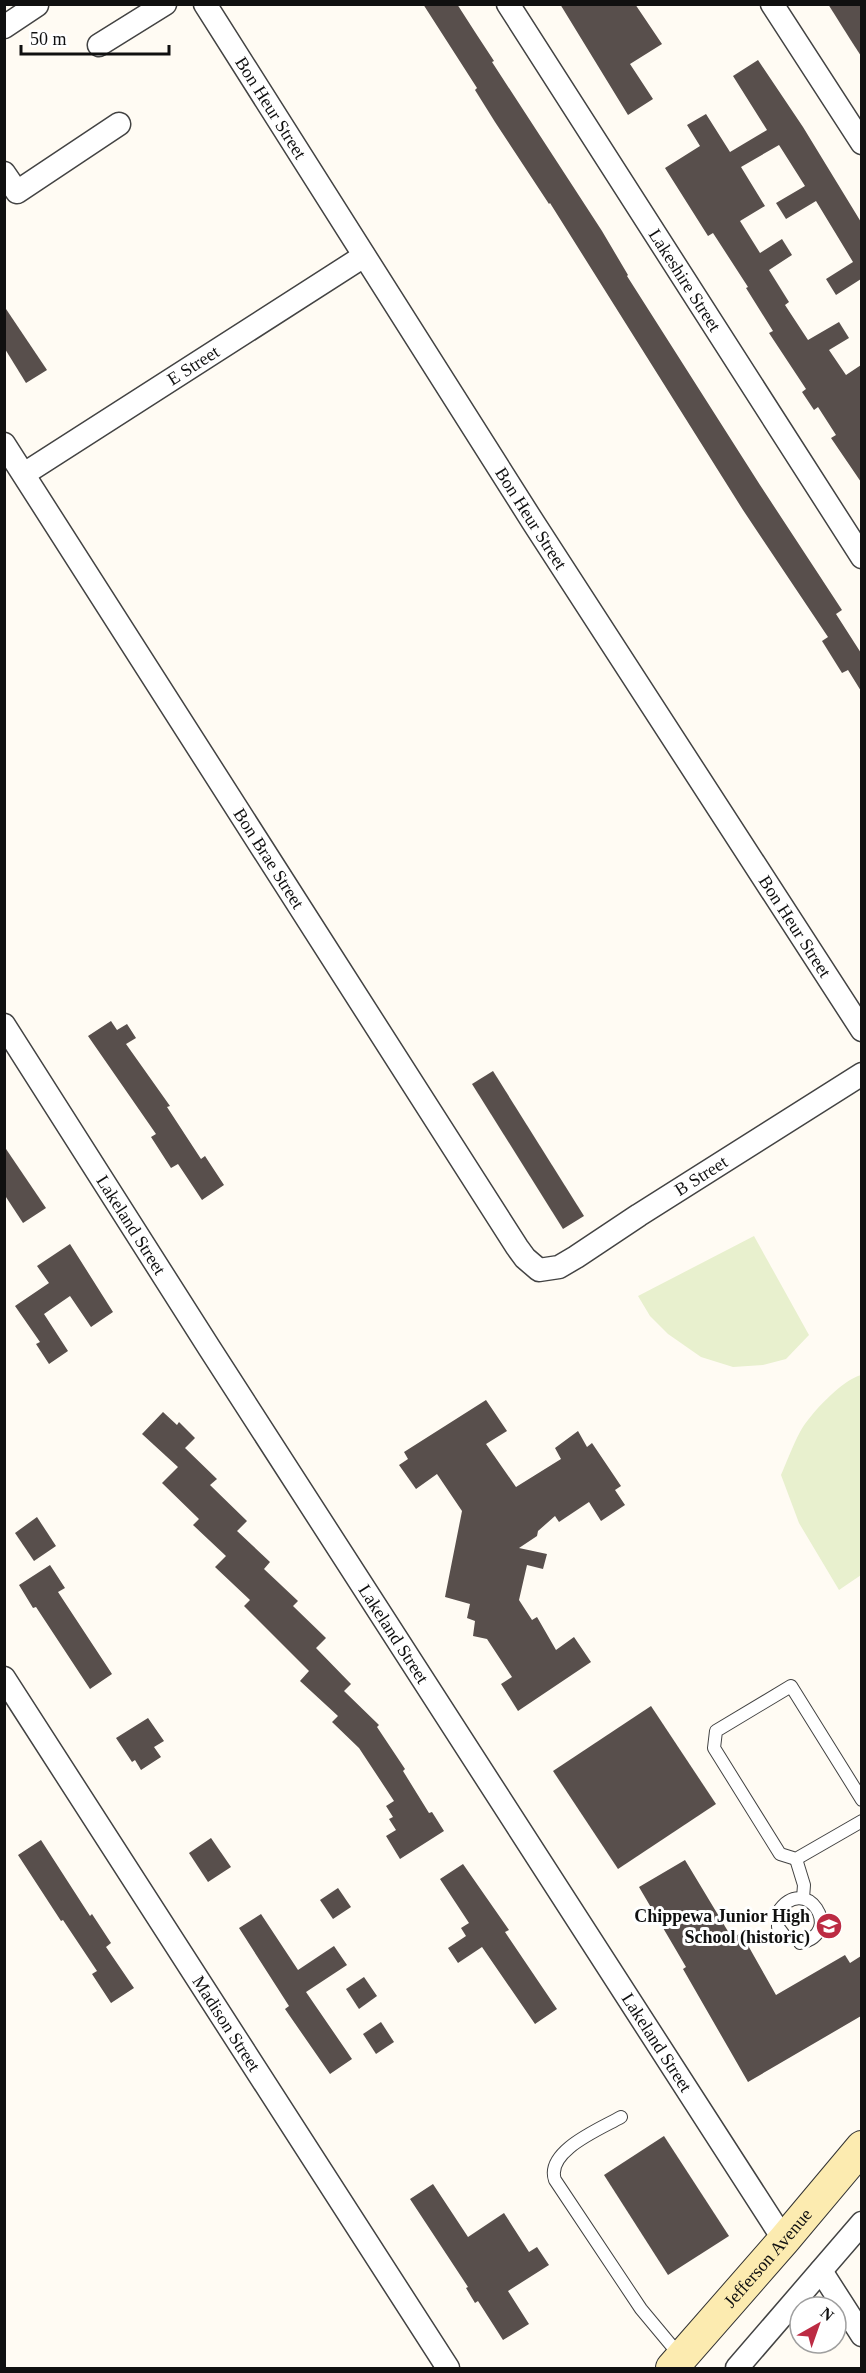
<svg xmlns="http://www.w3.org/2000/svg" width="866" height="2373" font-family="Georgia,serif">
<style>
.pitch{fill:#e8f0ce}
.building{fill:#584f4c}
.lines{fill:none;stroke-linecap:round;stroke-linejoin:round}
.service-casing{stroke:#434343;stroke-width:14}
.minor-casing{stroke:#434343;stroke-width:25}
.secondary-casing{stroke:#323232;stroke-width:34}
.service{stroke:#fff;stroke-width:12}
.minor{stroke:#fff;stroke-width:22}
.secondary{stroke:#fcebb0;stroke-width:32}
.labels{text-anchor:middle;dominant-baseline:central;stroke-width:6;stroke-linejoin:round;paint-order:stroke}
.street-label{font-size:18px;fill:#101010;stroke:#fff}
.poi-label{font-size:18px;font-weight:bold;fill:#101010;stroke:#fff;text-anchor:end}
</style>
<rect width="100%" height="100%" fill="#fffbf3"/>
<g class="pitch">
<path d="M 754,1236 L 809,1335 L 786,1359 L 763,1365 L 733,1367 L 701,1357 L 668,1334 L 650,1316 L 638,1296 Z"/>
<path d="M 861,1375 L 861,1575 L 839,1590 L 799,1523 L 781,1475 C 787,1461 793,1445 800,1432 C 810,1414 842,1380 861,1375 Z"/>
</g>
<g class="building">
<path d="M 423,4 L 457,4 L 475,32 L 494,61 L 492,62 L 602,231 L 628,275 L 627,276 L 760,485 L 842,610 L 836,614 L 861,653 L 861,691 L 848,670 L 842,673 L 822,641 L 828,637 L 743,510 L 550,203 L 549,204 L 495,122 L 475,90 L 477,88 Z"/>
<path d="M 560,4 L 635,4 L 662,44 L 630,64 L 653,99 L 628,115 Z"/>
<path d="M 828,4 L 861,4 L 861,56 L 850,39 Z"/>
<path d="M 758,60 L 803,127 L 861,222 L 861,279 L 836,295 L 826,279 L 853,262 L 816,201 L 786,219 L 776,203 L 805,186 L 779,145 L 741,167 L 765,206 L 740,221 L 760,253 L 782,239 L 792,255 L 769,270 L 789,302 L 785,305 L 808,340 L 839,322 L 849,338 L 829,350 L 846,375 L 861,365 L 861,482 L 831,438 L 836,435 L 818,407 L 814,410 L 802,392 L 806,389 L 769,333 L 773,331 L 746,288 L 748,287 L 713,233 L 708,236 L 665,168 L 700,146 L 687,125 L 706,114 L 730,152 L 767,130 L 733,76 Z"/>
<path d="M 4,306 L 47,370 L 26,383 L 5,349 Z"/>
<path d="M 111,1021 L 117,1030 L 127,1024 L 136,1038 L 126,1044 L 170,1106 L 167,1107 L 201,1159 L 205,1156 L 224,1185 L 202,1200 L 178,1164 L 171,1168 L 151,1137 L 156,1134 L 88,1036 Z"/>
<path d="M 493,1071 L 584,1216 L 563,1229 L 472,1084 Z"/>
<path d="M 4,1146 L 46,1208 L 23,1223 L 4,1194 Z"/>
<path d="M 70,1244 L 113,1312 L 91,1327 L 70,1296 L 44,1314 L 68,1351 L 49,1364 L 36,1344 L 40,1342 L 15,1306 L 49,1283 L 37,1266 Z"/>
<path d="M 486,1400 L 507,1431 L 486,1444 L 516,1487 L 561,1459 L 555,1448 L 578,1431 L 587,1447 L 592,1443 L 621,1486 L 615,1490 L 625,1505 L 601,1521 L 589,1502 L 559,1522 L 555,1516 L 538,1531 L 537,1536 L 519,1548 L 547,1554 L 543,1569 L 527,1565 L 519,1600 L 532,1620 L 537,1617 L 556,1650 L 574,1637 L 591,1662 L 518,1711 L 501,1684 L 512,1677 L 487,1639 L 473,1636 L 475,1621 L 467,1618 L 470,1604 L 445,1597 L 462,1511 L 437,1474 L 416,1489 L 399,1465 L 408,1459 L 404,1452 Z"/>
<path d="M 163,1412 L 177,1425 L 179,1422 L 195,1438 L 185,1448 L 217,1479 L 210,1485 L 247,1521 L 237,1531 L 270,1562 L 264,1569 L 298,1601 L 293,1606 L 326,1638 L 316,1648 L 351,1684 L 344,1691 L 379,1725 L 377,1727 L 405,1769 L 403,1771 L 429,1813 L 432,1812 L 444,1831 L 400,1859 L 386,1836 L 396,1830 L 389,1819 L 393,1817 L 386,1806 L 394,1801 L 359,1748 L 332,1722 L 338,1716 L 300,1681 L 309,1671 L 244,1606 L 250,1600 L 215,1567 L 226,1556 L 193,1525 L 199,1519 L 162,1483 L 178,1467 L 142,1434 Z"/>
<path d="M 37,1517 L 56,1546 L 34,1561 L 15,1533 Z"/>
<path d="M 50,1565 L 65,1588 L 58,1592 L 112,1674 L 90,1689 L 36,1607 L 33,1608 L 19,1585 Z"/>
<path d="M 651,1706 L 716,1804 L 618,1869 L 553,1771 Z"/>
<path d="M 148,1718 L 164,1741 L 154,1747 L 161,1757 L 141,1770 L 135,1760 L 132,1762 L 116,1738 Z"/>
<path d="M 211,1838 L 231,1867 L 208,1882 L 189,1853 Z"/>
<path d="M 41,1840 L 90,1916 L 92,1914 L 111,1943 L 106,1947 L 134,1988 L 111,2003 L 92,1974 L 97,1971 L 63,1920 L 61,1921 L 18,1855 Z"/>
<path d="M 685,1860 L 732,1938 L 741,1933 L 776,1995 L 845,1955 L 850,1963 L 861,1956 L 861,2016 L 748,2082 L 683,1969 L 686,1967 L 639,1887 Z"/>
<path d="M 463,1864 L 509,1930 L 505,1932 L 557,2009 L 535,2024 L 482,1947 L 458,1963 L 448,1948 L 466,1936 L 461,1928 L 469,1923 L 440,1879 Z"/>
<path d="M 338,1888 L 351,1907 L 333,1919 L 320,1900 Z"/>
<path d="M 261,1914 L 298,1970 L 334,1946 L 347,1965 L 306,1992 L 352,2059 L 330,2074 L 285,2009 L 289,2006 L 239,1928 Z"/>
<path d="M 364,1977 L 377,1996 L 359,2009 L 346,1989 Z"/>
<path d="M 381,2022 L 394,2042 L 376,2054 L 363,2034 Z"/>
<path d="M 664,2136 L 729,2236 L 668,2275 L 604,2175 Z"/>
<path d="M 433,2184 L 468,2237 L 504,2213 L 529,2252 L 537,2247 L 549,2265 L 508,2291 L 529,2324 L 503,2340 L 478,2301 L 475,2303 L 466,2288 L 468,2287 L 410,2199 Z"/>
</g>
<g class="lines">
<defs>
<g id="service">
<path d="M 862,1800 L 791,1686 L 716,1731 L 714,1748 L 780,1854 L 796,1859 L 862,1821"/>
<path d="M 796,1859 L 804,1885 L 803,1898"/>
<path d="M 787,1939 L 778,1927 L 778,1912 C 805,1871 846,1933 800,1943"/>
<path d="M 621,2117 C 600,2129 545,2151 555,2180 L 641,2309 L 681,2357"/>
</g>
<g id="minor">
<path id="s1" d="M 205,4 L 533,522 L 862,1030"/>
<path id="s2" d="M 508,4 L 862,557"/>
<path d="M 772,4 L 862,143"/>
<path d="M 4,27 L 37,5"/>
<path d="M 99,45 L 165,4"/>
<path d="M 4,173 L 17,192 L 119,124"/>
<path id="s3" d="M 4,444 L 517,1247 L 525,1258 L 539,1270 L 559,1267 L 576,1257 L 639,1215 L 862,1074"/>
<path id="s4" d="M 24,474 L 364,256"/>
<path id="s5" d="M 4,1025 L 210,1349 L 784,2240"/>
<path id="s6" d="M 4,1678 L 448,2368"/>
<path d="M 821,2271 L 862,2335"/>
<path d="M 737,2368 L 862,2223"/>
</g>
<g id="secondary">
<path id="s7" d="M 672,2368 L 784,2240 L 862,2147"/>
</g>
</defs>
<use href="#service" class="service-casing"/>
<use href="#minor" class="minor-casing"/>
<use href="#secondary" class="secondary-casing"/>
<use href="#service" class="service"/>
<use href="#minor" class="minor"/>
<use href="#secondary" class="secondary"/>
</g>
<defs>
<symbol id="school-disc" viewBox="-11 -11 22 22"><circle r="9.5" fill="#bc2b43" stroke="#fff"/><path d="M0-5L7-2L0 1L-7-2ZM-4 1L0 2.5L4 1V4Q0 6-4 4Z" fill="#fff"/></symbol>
</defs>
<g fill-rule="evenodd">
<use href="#school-disc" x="814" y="1911" width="30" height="30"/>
</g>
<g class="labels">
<g class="street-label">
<text stroke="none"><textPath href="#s1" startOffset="123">Bon Heur Street</textPath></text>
<text stroke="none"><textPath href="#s2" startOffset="328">Lakeshire Street</textPath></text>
<text stroke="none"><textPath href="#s4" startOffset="201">E Street</textPath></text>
<text stroke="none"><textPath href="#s1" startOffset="609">Bon Heur Street</textPath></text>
<text stroke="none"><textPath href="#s3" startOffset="492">Bon Brae Street</textPath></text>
<text stroke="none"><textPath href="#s1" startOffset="1095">Bon Heur Street</textPath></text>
<text stroke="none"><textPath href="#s3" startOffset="1174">B Street</textPath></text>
<text stroke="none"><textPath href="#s5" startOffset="237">Lakeland Street</textPath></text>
<text stroke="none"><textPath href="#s5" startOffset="723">Lakeland Street</textPath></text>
<text stroke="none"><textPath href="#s6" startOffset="411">Madison Street</textPath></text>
<text stroke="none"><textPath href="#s5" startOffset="1209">Lakeland Street</textPath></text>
<text stroke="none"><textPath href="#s7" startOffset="146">Jefferson Avenue</textPath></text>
</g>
<g class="poi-label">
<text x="810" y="1916">Chippewa Junior High<tspan x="810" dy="21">School (historic)</tspan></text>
</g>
</g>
<rect width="866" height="2373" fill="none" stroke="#101010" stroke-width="12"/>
<g transform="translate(818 2325) rotate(40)"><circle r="28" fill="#ffffff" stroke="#9f9f9f" stroke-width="1.5"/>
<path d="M0-4.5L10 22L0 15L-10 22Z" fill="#bc2b43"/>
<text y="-9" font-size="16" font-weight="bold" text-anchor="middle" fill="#101010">N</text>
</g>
<path d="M21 45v9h148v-9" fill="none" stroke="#101010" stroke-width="3"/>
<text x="30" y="45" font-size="18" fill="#101010" stroke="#ffffff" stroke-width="4.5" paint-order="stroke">50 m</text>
</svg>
